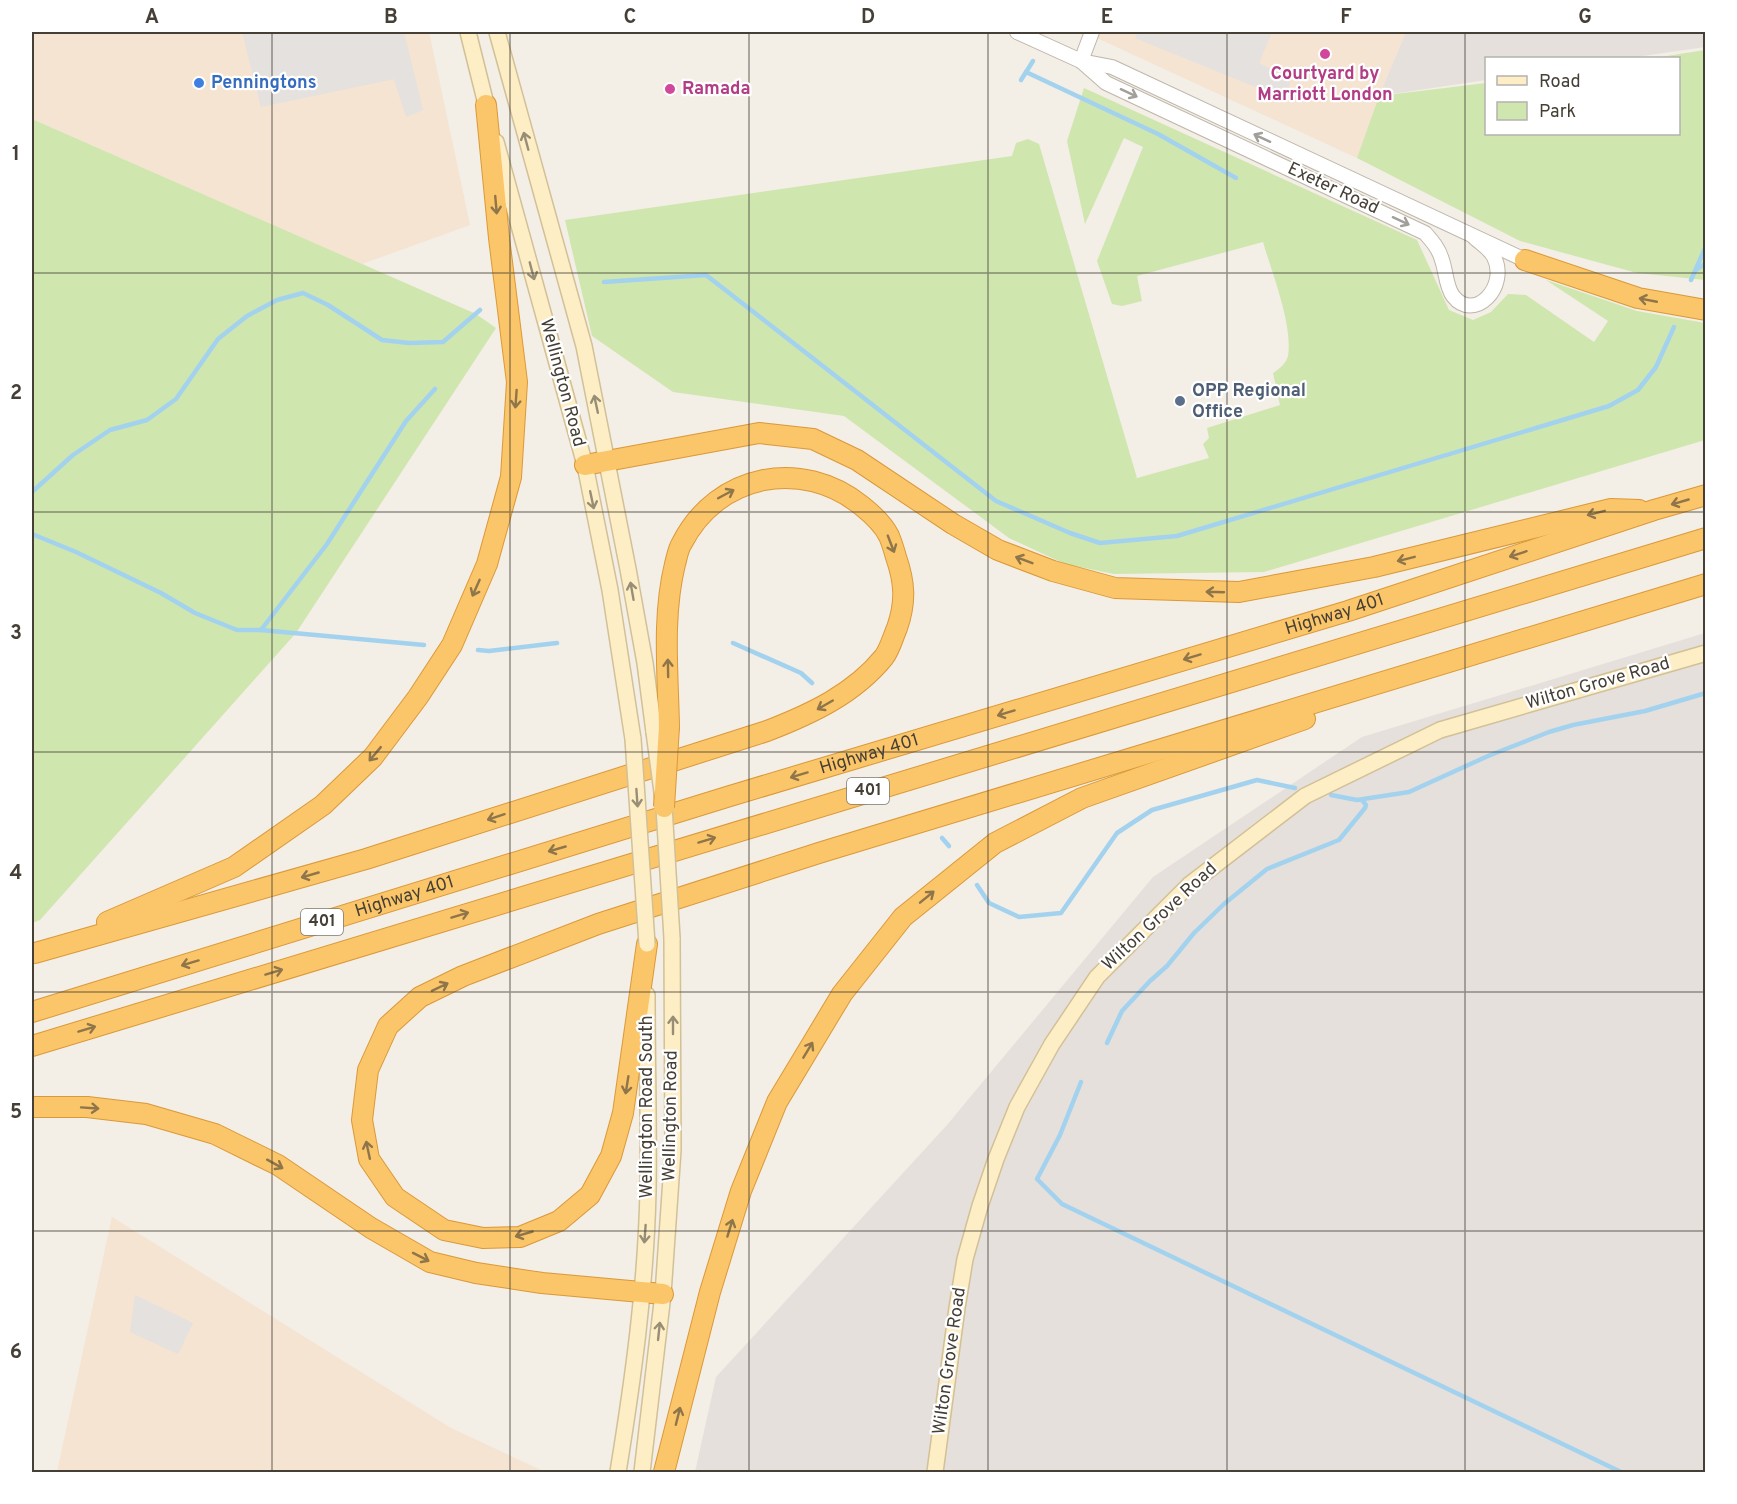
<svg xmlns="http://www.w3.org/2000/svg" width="1737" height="1504" font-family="Overpass,sans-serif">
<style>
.commercial{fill:#f4e4d1}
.industrial{fill:#e5e0db}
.green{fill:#d0e6af}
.parking{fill:#e4e1de}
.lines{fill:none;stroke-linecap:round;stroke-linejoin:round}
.stream{stroke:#a3d2ef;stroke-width:4.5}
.tertiary-casing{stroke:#beb6a9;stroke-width:16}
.secondary-casing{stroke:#d2c097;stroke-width:18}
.motorway-casing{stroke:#da9939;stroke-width:22}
.tertiary{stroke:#fff;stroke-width:14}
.secondary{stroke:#fdeec5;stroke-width:15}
.motorway{stroke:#fbc569;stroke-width:20}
.secondary-bridge-casing{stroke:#d2c097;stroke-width:18;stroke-linecap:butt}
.motorway-bridge-casing{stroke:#da9939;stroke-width:22;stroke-linecap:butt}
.secondary-bridge{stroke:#fdeec5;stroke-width:15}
.motorway-bridge{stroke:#fbc569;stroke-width:20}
.oneway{stroke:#a29f9a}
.oneway2{stroke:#988e76}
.oneway3{stroke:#8e754a}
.grid{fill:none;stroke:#453f36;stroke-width:1.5;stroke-opacity:0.55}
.hotel-dot{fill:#d1479c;stroke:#fff;stroke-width:2}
.shop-dot{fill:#3f7fe0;stroke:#fff;stroke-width:2}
.service-dot{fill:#5c6f8a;stroke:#fff;stroke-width:2}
.labels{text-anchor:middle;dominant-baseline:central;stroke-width:4.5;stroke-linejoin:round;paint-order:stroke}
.shield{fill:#fff;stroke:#7d7972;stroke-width:1.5}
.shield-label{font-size:16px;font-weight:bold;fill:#453f36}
.hotel-label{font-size:18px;font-weight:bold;fill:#b23c85;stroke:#fff}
.shop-label{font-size:18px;font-weight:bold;fill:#366cbe;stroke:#fff;text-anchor:start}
.street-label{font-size:18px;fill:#453f36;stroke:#fff}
.service-label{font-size:18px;font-weight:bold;fill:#4e5e75;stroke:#fff;text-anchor:start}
.neatline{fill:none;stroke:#453f36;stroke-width:2}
.grid-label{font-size:20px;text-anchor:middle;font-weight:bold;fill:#453f36}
</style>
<rect width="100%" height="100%" fill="#f3eee6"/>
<g class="commercial">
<path d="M 32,32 L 429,32 L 470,225 L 362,264 L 32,119 Z"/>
<path d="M 1084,32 L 1406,32 L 1379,96 L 1357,158 Z"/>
<path d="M 112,1217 L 451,1428 L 545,1472 L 57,1472 Z"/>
</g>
<g class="industrial">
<path d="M 1406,32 L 1705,32 L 1705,47 L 1629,58 L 1486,58 L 1486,80 L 1379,96 Z"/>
<path d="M 1705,633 L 1705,1472 L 695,1472 L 716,1377 L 947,1125 L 1153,877 L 1362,737 Z"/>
</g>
<g class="green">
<path d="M 1705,50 L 1705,280 L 1637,273 L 1520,241 L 1357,158 L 1379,96 L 1486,83 L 1486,134 L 1678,134 L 1678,58 L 1654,58 Z"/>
<path d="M 1084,88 L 1417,240 L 1449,310 L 1473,320 L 1491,312 L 1508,294 L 1526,295 L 1594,342 L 1608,321 L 1546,280 L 1637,311 L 1705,323 L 1705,440 L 1264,572 L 1114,574 L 1065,564 L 1009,538 L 844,416 L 673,392 L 592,336 L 565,220 L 1012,156 L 1016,143 L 1028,139 L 1039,144 L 1137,478 L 1209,458 L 1203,444 L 1209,438 L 1207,428 L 1280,405 L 1273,373 C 1279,369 1286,364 1288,356 C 1293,325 1272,273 1263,242 L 1137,276 L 1142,301 L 1122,306 L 1112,304 L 1097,261 L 1143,147 L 1124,138 L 1085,224 L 1067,141 Z"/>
<path d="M 32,119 L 476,314 L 496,328 L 296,633 L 40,920 L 32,923 Z"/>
</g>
<g class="parking">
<path d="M 242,32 L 404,32 L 423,110 L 406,117 L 394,79 L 261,107 Z"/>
<path d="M 1135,32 L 1272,32 L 1259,63 L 1291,79 L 1285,99 L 1135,38 L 1137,33 Z"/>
<path d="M 135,1295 L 193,1323 L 178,1354 L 130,1332 Z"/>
</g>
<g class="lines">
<g class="stream">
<path d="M 1026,72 L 1158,134 L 1236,178"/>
<path d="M 1021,80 L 1033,61"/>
<path d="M 1696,270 L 1706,263"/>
<path d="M 1691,280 L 1706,246"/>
<path d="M 604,282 L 706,275 L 996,501 L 1070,533 L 1100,543 L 1177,536 L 1609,406 L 1638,390 L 1656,367 L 1674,327"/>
<path d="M 32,492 L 73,455 L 110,430 L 147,420 L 176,399 L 218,339 L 247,316 L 277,300 L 303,293 L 328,305 L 382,340 L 409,343 L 443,342 L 480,310"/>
<path d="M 32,534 L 76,552 L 161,593 L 195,613 L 237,630 L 261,630 L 424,645"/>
<path d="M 261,630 L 327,544 L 406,421 L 435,389"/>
<path d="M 733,643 L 801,673 L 812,683"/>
<path d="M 478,650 L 489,651 L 557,643"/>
<path d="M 1331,795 L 1357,800 L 1409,792 L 1488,756 L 1549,732 L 1573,725 L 1645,711 L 1706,693"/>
<path d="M 942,838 L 949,846"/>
<path d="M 977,885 L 989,903 L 1019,917 L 1061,913 L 1117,833 L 1152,810 L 1257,780 L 1295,788"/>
<path d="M 1107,1043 L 1122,1011 L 1150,981 L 1167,966 L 1194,933 L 1224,904 L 1267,869 L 1339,840 L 1365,808 L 1366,805 L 1362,800"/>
<path d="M 1081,1082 L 1060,1135 L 1037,1179 L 1062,1204 L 1621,1472"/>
</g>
<defs>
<g id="tertiary">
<path d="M 1017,32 L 1081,61 L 1112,67 L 1525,260"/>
<path d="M 1081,61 L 1106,83 L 1425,233 C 1433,242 1439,249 1442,260 C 1446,271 1446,287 1453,296 C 1474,323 1509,287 1494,257 C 1490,249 1480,243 1474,237"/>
<path d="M 1081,61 L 1092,32"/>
</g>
<g id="secondary">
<path d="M 468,32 L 489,116"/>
<path d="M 497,32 L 584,346 L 628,569 L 645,663 L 654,732"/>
<path d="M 496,142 L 585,465 L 610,590 L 633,739"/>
<path d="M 618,1472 C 633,1380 646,1286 648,1191 C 649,1126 647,1061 647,995"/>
<path d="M 642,1472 L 663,1294 L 673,1150 L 672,938"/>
<path d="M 935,1472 L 957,1308 L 965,1259 L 980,1206 L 996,1159 L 1017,1107 L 1052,1044 L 1097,977 L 1189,885 L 1305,796 L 1440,730 L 1706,653"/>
</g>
<g id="motorway">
<path d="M 1525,260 L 1638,298 L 1706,310"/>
<path d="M 585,465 L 759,433 L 813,439 L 857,460 L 953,524 L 998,550 L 1053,571 L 1115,588 L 1239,592 L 1374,567 L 1611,509 L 1639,510"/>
<path d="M 107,922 L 234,867 L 323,805 L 373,757 L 418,697 L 452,645 L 487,564 L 511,477 L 517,382 L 499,238 L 486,105"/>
<path d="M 647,944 L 623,1113 L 611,1156 L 590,1195 L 559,1221 L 520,1237 L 483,1238 L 444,1230 L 395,1197 L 369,1159 L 362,1120 L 368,1070 L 388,1026 L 420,997 L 463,976 L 598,924 L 822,852 L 1706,584"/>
<path d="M 35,953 L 366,859 L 767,731 C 811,714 854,694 884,657 C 890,649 893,637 897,628 C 906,602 905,583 896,557 C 894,550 892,543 889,536 C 883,524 872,514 862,506 C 802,457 717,474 682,543 C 678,549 677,557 675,564 C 662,617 668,673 669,727"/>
<path id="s1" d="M 32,1012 L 730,796 L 1348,611 L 1654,510 L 1706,495"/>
<path d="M 32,1046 L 1706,538"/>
<path d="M 32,1107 L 87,1107 L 146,1114 L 215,1134 L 278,1165 L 371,1228 L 430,1262 L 476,1273 L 542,1283 L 663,1294"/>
<path d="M 664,1472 L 710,1292 L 741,1191 L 777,1102 L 842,994 L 903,917 L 995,843 L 1082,798 L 1305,719"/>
</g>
</defs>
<use href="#tertiary" class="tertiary-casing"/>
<use href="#secondary" class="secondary-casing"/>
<use href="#motorway" class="motorway-casing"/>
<use href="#tertiary" class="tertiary"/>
<use href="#secondary" class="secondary"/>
<use href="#motorway" class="motorway"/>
<defs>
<g id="secondary-bridge">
<path d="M 654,732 L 664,807 L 672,938"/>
<path d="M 633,739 L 647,944"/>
</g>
<path id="motorway-bridge" d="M 664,807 L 669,727"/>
</defs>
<use href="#secondary-bridge" class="secondary-bridge-casing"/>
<use href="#motorway-bridge" class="motorway-bridge-casing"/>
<use href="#secondary-bridge" class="secondary-bridge"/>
<use href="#motorway-bridge" class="motorway-bridge"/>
</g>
<defs><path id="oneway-shaft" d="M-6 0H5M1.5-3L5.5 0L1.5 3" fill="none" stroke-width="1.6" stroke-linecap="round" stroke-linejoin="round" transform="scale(1.5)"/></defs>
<g class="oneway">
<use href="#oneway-shaft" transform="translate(1129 93) rotate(25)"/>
<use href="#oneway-shaft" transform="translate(1262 138) rotate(-155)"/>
<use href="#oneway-shaft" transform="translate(1401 221) rotate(25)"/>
</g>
<g class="oneway2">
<use href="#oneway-shaft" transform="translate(526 141) rotate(-105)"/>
<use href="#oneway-shaft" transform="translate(532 271) rotate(75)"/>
<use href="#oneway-shaft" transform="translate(596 404) rotate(-102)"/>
<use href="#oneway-shaft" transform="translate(592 500) rotate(78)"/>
<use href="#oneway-shaft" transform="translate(632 591) rotate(-100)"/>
<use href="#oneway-shaft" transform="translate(637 798) rotate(86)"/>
<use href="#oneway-shaft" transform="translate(673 1025) rotate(-90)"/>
<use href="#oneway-shaft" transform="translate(645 1234) rotate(94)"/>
<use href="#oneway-shaft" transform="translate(659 1331) rotate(-84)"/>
</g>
<g class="oneway3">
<use href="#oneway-shaft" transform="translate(496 205) rotate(85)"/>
<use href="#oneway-shaft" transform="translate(1648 300) rotate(-169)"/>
<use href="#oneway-shaft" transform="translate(516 399) rotate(94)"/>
<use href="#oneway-shaft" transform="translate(726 494) rotate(-28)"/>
<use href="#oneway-shaft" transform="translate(1680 502) rotate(164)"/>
<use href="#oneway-shaft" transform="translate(1596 513) rotate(166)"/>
<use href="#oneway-shaft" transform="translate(891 544) rotate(69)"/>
<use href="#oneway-shaft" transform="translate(1518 554) rotate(162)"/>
<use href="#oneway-shaft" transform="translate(1406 559) rotate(166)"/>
<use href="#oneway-shaft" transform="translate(1024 560) rotate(-159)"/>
<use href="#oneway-shaft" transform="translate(476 588) rotate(114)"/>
<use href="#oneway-shaft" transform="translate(1215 592) rotate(-178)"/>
<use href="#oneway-shaft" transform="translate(1192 657) rotate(163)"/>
<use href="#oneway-shaft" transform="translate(668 668) rotate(-91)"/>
<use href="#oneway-shaft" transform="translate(825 705) rotate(150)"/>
<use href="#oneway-shaft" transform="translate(1006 713) rotate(163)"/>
<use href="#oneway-shaft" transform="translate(375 754) rotate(130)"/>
<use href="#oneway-shaft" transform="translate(799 775) rotate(163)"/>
<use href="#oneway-shaft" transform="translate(496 817) rotate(162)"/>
<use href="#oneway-shaft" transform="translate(707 840) rotate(-17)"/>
<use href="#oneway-shaft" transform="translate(557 849) rotate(164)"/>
<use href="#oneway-shaft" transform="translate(310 875) rotate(164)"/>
<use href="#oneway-shaft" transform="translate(927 897) rotate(-39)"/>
<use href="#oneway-shaft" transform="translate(460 915) rotate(-17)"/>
<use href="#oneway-shaft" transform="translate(190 963) rotate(163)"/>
<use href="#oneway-shaft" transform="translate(274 972) rotate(-17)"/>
<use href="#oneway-shaft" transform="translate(440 987) rotate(-26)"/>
<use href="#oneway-shaft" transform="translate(87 1029) rotate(-17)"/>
<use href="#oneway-shaft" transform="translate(808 1050) rotate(-59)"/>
<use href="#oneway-shaft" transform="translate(627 1085) rotate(99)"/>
<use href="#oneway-shaft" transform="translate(90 1108) rotate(4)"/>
<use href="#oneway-shaft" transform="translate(368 1150) rotate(-102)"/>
<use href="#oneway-shaft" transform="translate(275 1164) rotate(29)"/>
<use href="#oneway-shaft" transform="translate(730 1228) rotate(-73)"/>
<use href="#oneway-shaft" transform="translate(524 1234) rotate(164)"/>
<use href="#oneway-shaft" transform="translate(421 1257) rotate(27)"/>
<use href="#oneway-shaft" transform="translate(678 1416) rotate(-76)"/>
</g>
<path class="grid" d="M 272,32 L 272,1472M 510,32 L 510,1472M 749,32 L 749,1472M 988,32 L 988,1472M 1227,32 L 1227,1472M 1465,32 L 1465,1472M 32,273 L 1706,273M 32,512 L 1706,512M 32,752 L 1706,752M 32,992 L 1706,992M 32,1231 L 1706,1231"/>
<g class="hotel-dot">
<circle cx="1325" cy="54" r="6"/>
<circle cx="670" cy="89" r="6"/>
</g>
<circle class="shop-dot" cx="199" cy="83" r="6"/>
<circle class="service-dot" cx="1180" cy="401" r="6"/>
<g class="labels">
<g class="shield">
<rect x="847" y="778" width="42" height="26" rx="4.5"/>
<rect x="301" y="909" width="42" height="26" rx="4.5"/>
</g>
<g class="shield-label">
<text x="868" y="791">401</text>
<text x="322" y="922">401</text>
</g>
<g class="hotel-label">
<text x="1325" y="74">Courtyard by<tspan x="1325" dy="21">Marriott London</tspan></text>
<text x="682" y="89" text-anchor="start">Ramada</text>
</g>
<g class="shop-label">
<text x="211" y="83">Penningtons</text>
</g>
<g class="street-label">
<text transform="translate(1333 189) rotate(25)">Exeter Road</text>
<text transform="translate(562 383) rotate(75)">Wellington Road</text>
<text stroke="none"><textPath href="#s1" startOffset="1362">Highway 401</textPath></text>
<text transform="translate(1598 684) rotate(-16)">Wilton Grove Road</text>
<text stroke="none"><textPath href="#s1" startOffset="876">Highway 401</textPath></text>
<text stroke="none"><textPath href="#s1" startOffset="390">Highway 401</textPath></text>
<text transform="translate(1160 917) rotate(-43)">Wilton Grove Road</text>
<text transform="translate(647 1107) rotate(-90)">Wellington Road South</text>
<text transform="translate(671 1116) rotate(-89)">Wellington Road</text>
<text transform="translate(950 1361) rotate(-82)">Wilton Grove Road</text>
</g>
<g class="service-label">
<text x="1192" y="391">OPP Regional<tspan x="1192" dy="21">Office</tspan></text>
</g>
</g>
<rect width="1737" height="1504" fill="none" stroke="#ffffff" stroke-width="66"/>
<rect x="1485" y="57" width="195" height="78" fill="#ffffff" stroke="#b5b2af" stroke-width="1.5"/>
<rect x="1497" y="76" width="30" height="9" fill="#fdeec5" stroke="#b5b2af" stroke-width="1.5"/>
<text x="1539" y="87" font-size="18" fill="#453f36">Road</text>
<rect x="1497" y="102" width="30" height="18" fill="#d0e6af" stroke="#b5b2af" stroke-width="1.5"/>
<text x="1539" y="117" font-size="18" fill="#453f36">Park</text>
<rect x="33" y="33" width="1671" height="1438" class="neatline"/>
<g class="grid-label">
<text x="152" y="23">A</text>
<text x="391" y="23">B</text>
<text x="630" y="23">C</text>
<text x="868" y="23">D</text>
<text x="1107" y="23">E</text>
<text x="1346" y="23">F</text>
<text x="1585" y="23">G</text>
<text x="16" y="160">1</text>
<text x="16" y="399">2</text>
<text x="16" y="639">3</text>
<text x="16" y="879">4</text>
<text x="16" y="1118">5</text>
<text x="16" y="1358">6</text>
</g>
</svg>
